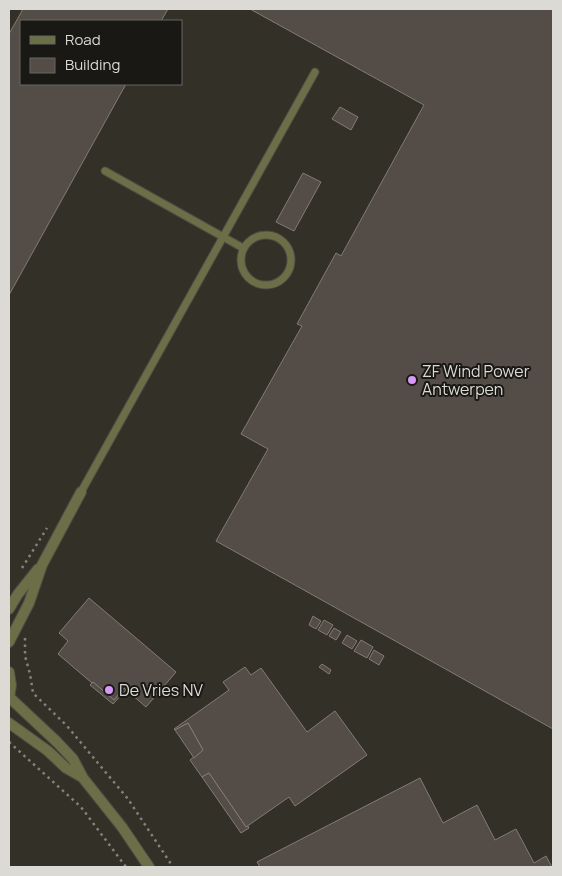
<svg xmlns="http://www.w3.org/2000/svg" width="562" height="876" font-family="Manrope,sans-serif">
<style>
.building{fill:#544c46;stroke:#837b75}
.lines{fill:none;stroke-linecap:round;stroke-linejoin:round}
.lane-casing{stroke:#4e4b44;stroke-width:9}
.street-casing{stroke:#4e4b44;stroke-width:12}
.path{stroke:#84827b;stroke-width:2.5;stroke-dasharray:2.5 4;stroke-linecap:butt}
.lane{stroke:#6b6e47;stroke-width:7}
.street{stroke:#6b6e47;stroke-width:10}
.poi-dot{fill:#d89af8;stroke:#191814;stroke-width:2}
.labels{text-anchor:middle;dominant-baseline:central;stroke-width:4;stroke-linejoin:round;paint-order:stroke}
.poi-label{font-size:16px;fill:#dcdad5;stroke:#191814;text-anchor:start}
</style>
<rect width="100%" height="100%" fill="#333028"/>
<g class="building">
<path d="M 23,9 L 168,9 L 161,21 L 21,21 L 21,84 L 126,84 L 9,295 L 9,34 Z"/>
<path d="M 250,9 L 553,9 L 553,729 L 216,541 L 268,449 L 241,434 L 302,326 L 297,324 L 336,253 L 341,256 L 424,105 Z"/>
<path d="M 340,107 L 358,117 L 351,130 L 332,119 Z"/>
<path d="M 303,173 L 321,182 L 294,231 L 276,222 Z"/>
<path d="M 89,598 L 176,672 L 146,707 L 124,688 L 114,700 L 93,682 L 92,683 L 58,654 L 68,641 L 59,633 Z"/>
<path d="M 313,616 L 321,621 L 316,629 L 309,625 Z"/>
<path d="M 324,620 L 333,625 L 327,635 L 318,630 Z"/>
<path d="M 334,628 L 341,632 L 336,640 L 329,636 Z"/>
<path d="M 347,635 L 357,641 L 352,649 L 342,643 Z"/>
<path d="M 361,640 L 373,647 L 367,658 L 354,651 Z"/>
<path d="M 374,650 L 384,656 L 379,665 L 369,659 Z"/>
<path d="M 322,664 L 331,670 L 329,674 L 319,667 Z"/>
<path d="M 245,667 L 251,675 L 261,668 L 307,732 L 335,711 L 367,755 L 295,806 L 289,797 L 246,827 L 209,773 L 202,777 L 190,760 L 203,750 L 188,723 L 175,730 L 174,729 L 229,690 L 223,682 Z"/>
<path d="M 93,682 L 114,700 L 124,688 L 126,690 L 113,704 L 90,685 Z"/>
<path d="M 188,723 L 203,750 L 194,758 L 175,730 Z"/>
<path d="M 209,773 L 246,827 L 248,826 L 249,828 L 241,833 L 202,777 Z"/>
<path d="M 420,778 L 443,823 L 477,805 L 495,840 L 516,829 L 534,863 L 546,856 L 552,867 L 260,867 L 257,862 Z"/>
</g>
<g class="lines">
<defs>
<g id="lane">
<path d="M 105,171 L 243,248"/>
<circle cx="266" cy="260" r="25"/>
<path d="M 81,492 L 315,72"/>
</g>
<g id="street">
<path d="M 9,609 L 18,594 L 38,569"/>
<path d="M 9,642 L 29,603 L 42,565 L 81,492"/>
<path d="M 9,672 L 11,685 L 9,698"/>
<path d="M 9,697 L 57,742 L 73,759 L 83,778 L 122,827 L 149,867"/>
<path d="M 9,723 L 48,751 L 66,768 L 82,777"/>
</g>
</defs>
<use href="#lane" class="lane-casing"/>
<use href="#street" class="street-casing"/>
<g class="path">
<path d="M 22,568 L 47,528"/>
<path d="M 25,638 L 25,656 L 30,674 L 33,693 L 67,726 L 128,799 L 173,867"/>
<path d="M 9,742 L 81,807 L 126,867"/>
</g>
<use href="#lane" class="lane"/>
<use href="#street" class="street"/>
</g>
<g class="poi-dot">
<circle cx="412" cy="380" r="5"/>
<circle cx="109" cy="690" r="5"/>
</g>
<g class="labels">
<g class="poi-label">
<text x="422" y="371">ZF Wind Power<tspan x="422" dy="18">Antwerpen</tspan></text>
<text x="119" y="690">De Vries NV</text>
</g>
</g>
<rect width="562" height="876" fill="none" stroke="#dcdad5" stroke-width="20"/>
<rect x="20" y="20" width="162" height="65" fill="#191814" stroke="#676661"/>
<rect x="30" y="36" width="25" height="8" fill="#6b6e47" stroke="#676661"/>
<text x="65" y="45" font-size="15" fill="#dcdad5">Road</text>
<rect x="30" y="58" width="25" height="15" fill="#544c46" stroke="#676661"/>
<text x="65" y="70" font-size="15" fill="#dcdad5">Building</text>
</svg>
